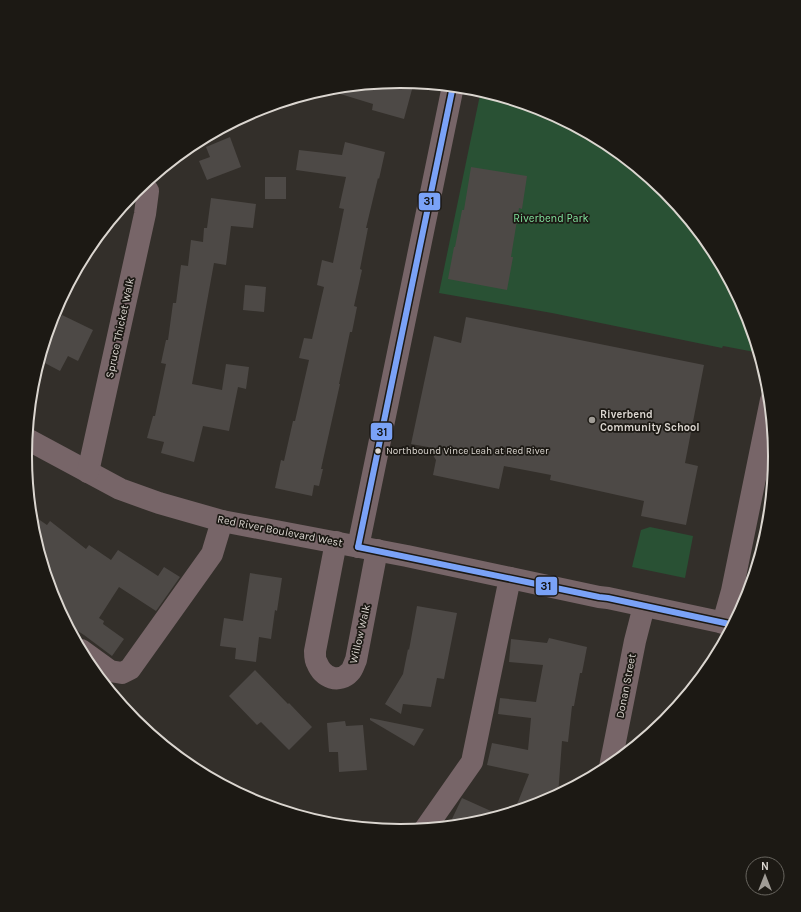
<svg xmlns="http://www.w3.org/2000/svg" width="801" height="912" font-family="Karla,sans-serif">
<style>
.green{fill:#295134}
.building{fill:#4d4946}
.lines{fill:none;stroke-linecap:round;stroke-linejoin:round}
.minor{stroke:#776568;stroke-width:22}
.bus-1-casing{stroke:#1c1914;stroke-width:9}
.bus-1{stroke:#7aa2f7;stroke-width:6}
.poi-dot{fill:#a09c96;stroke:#1c1914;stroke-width:1.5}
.bus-dot{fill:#dbd6d0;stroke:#1c1914;stroke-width:1.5}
.labels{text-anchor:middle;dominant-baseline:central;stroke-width:3.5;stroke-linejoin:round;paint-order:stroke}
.bus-label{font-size:10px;fill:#dbd6d0;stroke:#1c1914;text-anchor:start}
.park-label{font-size:11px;fill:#81e49e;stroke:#1c1914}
.street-label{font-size:11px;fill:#dbd6d0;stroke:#1c1914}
.poi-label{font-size:11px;font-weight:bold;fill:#dbd6d0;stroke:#1c1914;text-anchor:start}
.rim{fill:none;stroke:#dbd6d0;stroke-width:2}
.line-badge{stroke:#1c1914;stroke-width:1.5}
.pale-badge-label{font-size:11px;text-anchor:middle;font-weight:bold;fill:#111}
</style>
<rect width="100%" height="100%" fill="#332f2a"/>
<g class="green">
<path d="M 481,90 L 544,109 L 609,144 L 666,191 L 713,248 L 748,313 L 760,353 L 723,346 L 722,348 L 552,313 L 439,293 Z"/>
<path d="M 650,527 L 693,536 L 685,578 L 632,567 L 641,530 Z"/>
</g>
<g class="building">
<path d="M 401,80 L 414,82 L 404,119 L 372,110 L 373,104 L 324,89 L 327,88 Z"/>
<path d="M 230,137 L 241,167 L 207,180 L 199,161 L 210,157 L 206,147 Z"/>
<path d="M 345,142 L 385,152 L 379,179 L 378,178 L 366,228 L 368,228 L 360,269 L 362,270 L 354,306 L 357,307 L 352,332 L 350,332 L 339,384 L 340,384 L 321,469 L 323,469 L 319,486 L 314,485 L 312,496 L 275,488 L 281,460 L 284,461 L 293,421 L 295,421 L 309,360 L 299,358 L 304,338 L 312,339 L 324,287 L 317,285 L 322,260 L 333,263 L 344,209 L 339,208 L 346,177 L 296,170 L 299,150 L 342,155 Z"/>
<path d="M 471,167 L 527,176 L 522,209 L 519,208 L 511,257 L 513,257 L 507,290 L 448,279 L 454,247 L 455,247 L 462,210 L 464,210 Z"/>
<rect x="265" y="177" width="21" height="22"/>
<path d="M 211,198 L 256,204 L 253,228 L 231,226 L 226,265 L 214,263 L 192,384 L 222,390 L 226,364 L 249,367 L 246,389 L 238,387 L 229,431 L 203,426 L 194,462 L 161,453 L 164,442 L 147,438 L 153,416 L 155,416 L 166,364 L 161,363 L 166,340 L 168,340 L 173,303 L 176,303 L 181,265 L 188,266 L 191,240 L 203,242 L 204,228 L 207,228 Z"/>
<path d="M 245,285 L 266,287 L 264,312 L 243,310 Z"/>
<path d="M 62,315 L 93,330 L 78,361 L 68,356 L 60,371 L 39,360 Z"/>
<path d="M 466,317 L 704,365 L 685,463 L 698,466 L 686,525 L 641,516 L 644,501 L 550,480 L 551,475 L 504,466 L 499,489 L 433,475 L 436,460 L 428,447 L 411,444 L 434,336 L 461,343 Z"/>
<path d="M 31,514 L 47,525 L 50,521 L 86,549 L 89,545 L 111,560 L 118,550 L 158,576 L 164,567 L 180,577 L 156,611 L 119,587 L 99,618 L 104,621 L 103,624 L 124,639 L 112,656 L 84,635 L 67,624 L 54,599 L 32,529 Z"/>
<path d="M 250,573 L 282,578 L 277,611 L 275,610 L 271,639 L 259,637 L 256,662 L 235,659 L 236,648 L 220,646 L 224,618 L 243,621 Z"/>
<path d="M 417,606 L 457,613 L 444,679 L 437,678 L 431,707 L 403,704 L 401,714 L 385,704 L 403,674 L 408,649 L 409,650 Z"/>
<path d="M 549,638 L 587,647 L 582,673 L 580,673 L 574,706 L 572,706 L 568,742 L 562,741 L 558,796 L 544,803 L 514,812 L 529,774 L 487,765 L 492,743 L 528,750 L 531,718 L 498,714 L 500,698 L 536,702 L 543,665 L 509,662 L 511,639 L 547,643 Z"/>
<path d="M 255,670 L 288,704 L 289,703 L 312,727 L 289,750 L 261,722 L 257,725 L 229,696 Z"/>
<path d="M 370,718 L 424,729 L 414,746 L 370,720 Z"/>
<path d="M 345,721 L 346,726 L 363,725 L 367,770 L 339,772 L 338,752 L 329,752 L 327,723 Z"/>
<path d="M 462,798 L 502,816 L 474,824 L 464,825 L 452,819 Z"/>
</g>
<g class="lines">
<g class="minor">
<path d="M 27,439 L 120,489 L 159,503 L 222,521 L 407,556 L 599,597 L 608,598 L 734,625"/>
<path d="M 88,472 L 145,214 L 148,191 L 143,184"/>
<path d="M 336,542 L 315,651 C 315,655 315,660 317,663 C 323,678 339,684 350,672 C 353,669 354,664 356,660 L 377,550"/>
<path d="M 358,547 L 453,86"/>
<path d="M 723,623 L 732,591 L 771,400"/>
<path d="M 81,650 L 110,671 L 122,673 L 130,669 L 212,554 L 222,521"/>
<path d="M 610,767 L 635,641 L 644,606"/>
<path d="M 425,829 L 472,762 L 510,578"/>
</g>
<defs>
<g id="bus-1">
<path d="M 358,547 L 453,86"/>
<path d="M 358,547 L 599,597 L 608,598 L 734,625"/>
</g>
</defs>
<use href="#bus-1" class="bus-1-casing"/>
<use href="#bus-1" class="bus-1"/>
</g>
<circle class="poi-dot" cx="592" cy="420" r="4"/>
<circle class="bus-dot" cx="378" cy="451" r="3.5"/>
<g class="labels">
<g class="bus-label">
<text x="386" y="451">Northbound Vince Leah at Red River</text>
</g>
<g class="park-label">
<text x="551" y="218">Riverbend Park</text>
</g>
<g class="street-label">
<text transform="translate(120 328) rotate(-78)">Spruce Thicket Walk</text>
<text transform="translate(280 531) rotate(11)">Red River Boulevard West</text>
<text transform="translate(360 634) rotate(-77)">Willow Walk</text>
<text transform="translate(626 686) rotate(-79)">Donan Street</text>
</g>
<g class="poi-label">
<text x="600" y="414">Riverbend<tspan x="600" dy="13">Community School</tspan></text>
</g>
</g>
<path d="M0 0H801V912H0ZM32 456a368 368 0 1 1 736 0a368 368 0 1 1-736 0Z" fill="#1c1914" fill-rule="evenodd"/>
<path class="rim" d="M32 456a368 368 0 1 1 736 0a368 368 0 1 1-736 0Z"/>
<g class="line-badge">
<rect x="418" y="192" width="23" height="19" rx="4" fill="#7aa2f7"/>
<rect x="370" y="422" width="23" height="19" rx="4" fill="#7aa2f7"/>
<rect x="535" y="576" width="23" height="20" rx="4" fill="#7aa2f7"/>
</g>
<g class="pale-badge-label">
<text x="429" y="205">31</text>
<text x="382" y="436">31</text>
<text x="546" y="590">31</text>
</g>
<g transform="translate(765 876)"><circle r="19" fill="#1c1914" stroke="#68655f"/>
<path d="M0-3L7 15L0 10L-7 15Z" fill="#a09c96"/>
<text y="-6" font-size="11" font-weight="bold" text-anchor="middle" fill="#dbd6d0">N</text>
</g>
</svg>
